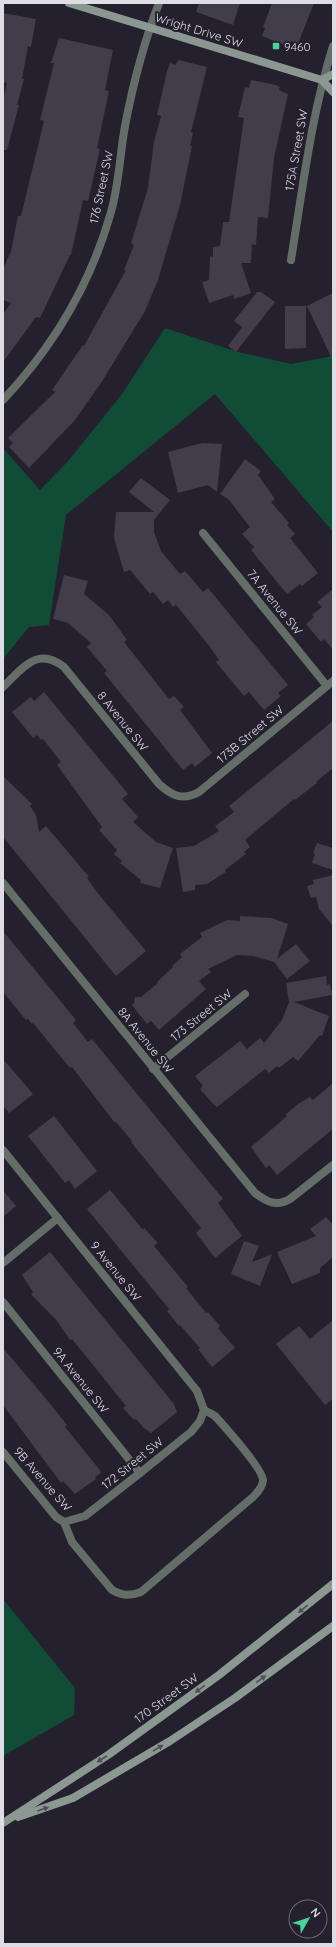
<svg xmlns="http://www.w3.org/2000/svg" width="336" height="1947" font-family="Quicksand,sans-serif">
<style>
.green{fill:#104c36}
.building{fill:#413d4b}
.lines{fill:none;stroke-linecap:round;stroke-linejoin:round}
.street{stroke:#656d69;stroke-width:8}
.secondary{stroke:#8b9791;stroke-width:8}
.oneway{fill:#4d5055}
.poi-dot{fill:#46d49e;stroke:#24202d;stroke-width:1.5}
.labels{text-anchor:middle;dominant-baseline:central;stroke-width:4;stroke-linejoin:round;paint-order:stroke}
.street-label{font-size:12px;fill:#dedce5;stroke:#24202d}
.poi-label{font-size:12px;fill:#dedce5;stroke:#24202d;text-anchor:start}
</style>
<rect width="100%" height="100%" fill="#24202d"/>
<g class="green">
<path d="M 165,328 L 238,352 L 291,364 L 333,356 L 333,532 L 215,394 L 66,515 L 49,625 L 29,627 L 3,659 L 3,448 L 40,490 L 69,460 L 122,394 Z"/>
<path d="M 3,1599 L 75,1688 L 74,1715 L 3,1756 Z"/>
</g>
<g class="building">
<path d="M 199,3 L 240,3 L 233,25 L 196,12 Z"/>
<path d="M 272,3 L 314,3 L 298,44 L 291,41 L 290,43 L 286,42 L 284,45 L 262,36 L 265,28 L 263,27 Z"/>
<path d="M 3,13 L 36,19 L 31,47 L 28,46 L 22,79 L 24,79 L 17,105 L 19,105 L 7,150 L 3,150 L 3,99 L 7,83 L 3,82 Z"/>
<path d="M 59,38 L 113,50 L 105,90 L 109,91 L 97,148 L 100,149 L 88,201 L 83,200 L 71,255 L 70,255 L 40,318 L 36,317 L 3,362 L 3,314 L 11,303 L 3,300 L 3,269 L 11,251 L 18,216 L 21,216 L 27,191 L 44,121 L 40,120 L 54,63 L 51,63 Z"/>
<path d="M 179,60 L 207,67 L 191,132 L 193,133 L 190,146 L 192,146 L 180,205 L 158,280 L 145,311 L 101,383 L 75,420 L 29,468 L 9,447 L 13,443 L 8,438 L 55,392 L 52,390 L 83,345 L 84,346 L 126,270 L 124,270 L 134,245 L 131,243 L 148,188 L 154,142 L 161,116 L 157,115 L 167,71 L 170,63 L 175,65 Z"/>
<path d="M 251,80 L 276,85 L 280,87 L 279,90 L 288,94 L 274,158 L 268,218 L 258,217 L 256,245 L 252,244 L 251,263 L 241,263 L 251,293 L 234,299 L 233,295 L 209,303 L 202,282 L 209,280 L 210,256 L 213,257 L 213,247 L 220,246 L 223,222 L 229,222 L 244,118 L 238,117 L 245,87 L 249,88 Z"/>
<path d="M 257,292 L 261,292 L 275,302 L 236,352 L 228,346 L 242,327 L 234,321 Z"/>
<path d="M 333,293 L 333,361 L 307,306 Z"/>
<path d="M 285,306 L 306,306 L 306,348 L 285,349 Z"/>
<path d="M 202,443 L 222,444 L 217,492 L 208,485 L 178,493 L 168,452 Z"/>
<path d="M 245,459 L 261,471 L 258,475 L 275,499 L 271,502 L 289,523 L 287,525 L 295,534 L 290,538 L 318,573 L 302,586 L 300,584 L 287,594 L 251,550 L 254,547 L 242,534 L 250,527 L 229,500 L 220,494 Z"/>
<path d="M 141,478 L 170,500 L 154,520 L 154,532 L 161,551 L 180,574 L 185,571 L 203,592 L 208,588 L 288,685 L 278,693 L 281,696 L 264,710 L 249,692 L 244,696 L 216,662 L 219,660 L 210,647 L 176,605 L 173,607 L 168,600 L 163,604 L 153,592 L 150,594 L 130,570 L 124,572 L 114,538 L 116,512 L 154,512 L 129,492 Z"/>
<path d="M 64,575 L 88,581 L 84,594 L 109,615 L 127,640 L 124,642 L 169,699 L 174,696 L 184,707 L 180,710 L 212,753 L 195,767 L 192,763 L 183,770 L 104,673 L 107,671 L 87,647 L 91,643 L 68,623 L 53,619 Z"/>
<path d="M 333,589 L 333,650 L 324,639 L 321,642 L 306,624 L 314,617 L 312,615 L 322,607 L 317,602 Z"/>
<path d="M 44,692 L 128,794 L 122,799 L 138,817 L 133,822 L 156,842 L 173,848 L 160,888 L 140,883 L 141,880 L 120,863 L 122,861 L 114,854 L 117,850 L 99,830 L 102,827 L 57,765 L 61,762 L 43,739 L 41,740 L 37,735 L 33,738 L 12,712 L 31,697 L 34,701 Z"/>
<path d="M 333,721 L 333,768 L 316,782 L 317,783 L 295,800 L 294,799 L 245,840 L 250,847 L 244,852 L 246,854 L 225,870 L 226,872 L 207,884 L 195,885 L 195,890 L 183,892 L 176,848 L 194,846 L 219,831 L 215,826 L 234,812 L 229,806 Z"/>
<path d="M 3,776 L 32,804 L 30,806 L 36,815 L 39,832 L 46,826 L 89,877 L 87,878 L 96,891 L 146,951 L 116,976 L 3,837 Z"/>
<path d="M 317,843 L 333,848 L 333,870 L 312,863 L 315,854 L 313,853 Z"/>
<path d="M 333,875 L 333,926 L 319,909 L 316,897 L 311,898 L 307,886 L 314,884 L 313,880 Z"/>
<path d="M 240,916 L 272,918 L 288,924 L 277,959 L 296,944 L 310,961 L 287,979 L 274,962 L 253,956 L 237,955 L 208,969 L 211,972 L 199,981 L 206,989 L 159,1030 L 151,1021 L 147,1024 L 132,1005 L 134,1003 L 135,997 L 141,997 L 158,983 L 157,982 L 173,967 L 172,966 L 182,957 L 180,954 L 202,937 L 200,933 L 227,920 L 240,921 Z"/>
<path d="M 3,931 L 76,1020 L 73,1023 L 88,1042 L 92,1039 L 223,1199 L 218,1203 L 242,1236 L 215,1258 L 196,1233 L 201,1228 L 149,1164 L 131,1142 L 132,1141 L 116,1122 L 115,1123 L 72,1067 L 70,1068 L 33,1023 L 32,1024 L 28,1019 L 26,1020 L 3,992 Z"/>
<path d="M 326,976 L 327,985 L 330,984 L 332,995 L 294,1002 L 329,1016 L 322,1036 L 320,1035 L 298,1061 L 293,1057 L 279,1068 L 277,1066 L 269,1073 L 265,1069 L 217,1107 L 213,1104 L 200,1089 L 203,1086 L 195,1076 L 240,1041 L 247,1049 L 260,1038 L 264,1043 L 282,1020 L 289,1002 L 286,983 Z"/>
<path d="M 3,1059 L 33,1094 L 9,1113 L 3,1106 Z"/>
<path d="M 333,1083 L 333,1129 L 277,1175 L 269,1165 L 266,1168 L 251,1147 L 287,1116 L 285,1115 L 298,1104 L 310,1097 L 313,1100 Z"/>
<path d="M 54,1116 L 97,1171 L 75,1189 L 69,1180 L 65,1183 L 28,1136 Z"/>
<path d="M 3,1190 L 16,1206 L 3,1217 Z"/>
<path d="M 110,1190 L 143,1230 L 144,1228 L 158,1243 L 154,1246 L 188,1287 L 186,1288 L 206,1313 L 208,1312 L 220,1326 L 218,1328 L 235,1348 L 212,1367 L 198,1349 L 200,1348 L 180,1325 L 179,1326 L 167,1311 L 169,1309 L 87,1209 Z"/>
<path d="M 326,1217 L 333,1225 L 333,1257 L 320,1268 L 320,1273 L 292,1284 L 277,1252 L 316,1236 L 310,1229 Z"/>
<path d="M 244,1241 L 259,1246 L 252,1262 L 272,1254 L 260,1286 L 231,1274 Z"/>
<path d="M 50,1252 L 174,1404 L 177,1412 L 151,1433 L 144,1428 L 136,1419 L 134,1420 L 123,1408 L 126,1406 L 72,1339 L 70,1340 L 57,1321 L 31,1294 L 33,1292 L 22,1275 Z"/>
<path d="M 333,1320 L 333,1399 L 325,1405 L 276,1344 L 299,1326 L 310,1339 Z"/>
<path d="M 3,1348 L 47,1400 L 67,1425 L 65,1427 L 99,1469 L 101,1473 L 95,1477 L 96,1479 L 75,1494 L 63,1481 L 61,1483 L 3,1405 Z"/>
</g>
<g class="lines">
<g class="street">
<path d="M 291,260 C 303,187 311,116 333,46"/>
<path d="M 3,400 C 53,347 91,283 111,212 C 119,184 120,154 125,126 C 133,84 144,42 159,3"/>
<path d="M 203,533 L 327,686"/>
<path d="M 3,687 C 23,668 37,646 64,667 L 159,784 C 172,796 183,801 199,792 L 333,681"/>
<path d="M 3,883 L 255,1193 C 267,1202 276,1207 290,1199 L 333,1165"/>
<path d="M 153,1069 L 245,994"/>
<path d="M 3,1150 L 197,1391 L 204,1410"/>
<path d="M 3,1263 L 58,1218"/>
<path d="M 3,1302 L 140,1473"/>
<path d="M 3,1452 L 56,1517 L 64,1522"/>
<path d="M 64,1522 L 72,1542 L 112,1590 C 123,1596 130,1596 141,1592 L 253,1497 C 257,1493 262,1488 263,1481 C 264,1470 224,1426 215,1416 C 212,1414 208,1412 204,1410"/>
<path d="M 64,1522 L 85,1516 L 140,1473 L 191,1432 L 200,1421 L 204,1410"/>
</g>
<g class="secondary">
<path d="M 69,3 L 322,80 L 333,92"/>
<path d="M 322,80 L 333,74"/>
<path d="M 18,1817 L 73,1798 L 170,1741 L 235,1698 L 333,1626"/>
<path d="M 3,1823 L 108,1755 L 219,1675 L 333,1584"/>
</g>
</g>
<defs><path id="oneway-solid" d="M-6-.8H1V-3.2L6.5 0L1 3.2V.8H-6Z"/></defs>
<g class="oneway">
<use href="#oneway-solid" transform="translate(303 1609) rotate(141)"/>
<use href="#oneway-solid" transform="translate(261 1679) rotate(-36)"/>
<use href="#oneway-solid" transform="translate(200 1689) rotate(144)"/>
<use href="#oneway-solid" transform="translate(158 1748) rotate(-31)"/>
<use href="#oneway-solid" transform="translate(102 1759) rotate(147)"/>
<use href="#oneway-solid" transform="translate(43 1809) rotate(-19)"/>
</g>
<rect class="poi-dot" x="272" y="42" width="8" height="8" rx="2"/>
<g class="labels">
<g class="street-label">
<text transform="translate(199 30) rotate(17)">Wright Drive SW</text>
<text transform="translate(296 150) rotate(-80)">175A Street SW</text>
<text transform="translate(101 187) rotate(-78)">176 Street SW</text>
<text transform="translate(275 602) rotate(51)">7A Avenue SW</text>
<text transform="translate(123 721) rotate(51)">8 Avenue SW</text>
<text transform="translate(250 734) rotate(-40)">173B Street SW</text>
<text transform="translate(201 1015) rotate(-39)">173 Street SW</text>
<text transform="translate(146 1040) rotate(51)">8A Avenue SW</text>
<text transform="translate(116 1271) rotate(51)">9 Avenue SW</text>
<text transform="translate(81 1380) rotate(51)">9A Avenue SW</text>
<text transform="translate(132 1463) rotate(-39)">172 Street SW</text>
<text transform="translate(43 1479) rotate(49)">9B Avenue SW</text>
<text transform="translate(166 1698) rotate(-36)">170 Street SW</text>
</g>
<g class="poi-label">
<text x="284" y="46">9460</text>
</g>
</g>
<rect width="336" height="1947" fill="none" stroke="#dedce5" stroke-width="8"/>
<g transform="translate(308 1919) rotate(51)"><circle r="19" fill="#24202d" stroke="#6e6b77"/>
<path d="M0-3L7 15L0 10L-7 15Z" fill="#46d49e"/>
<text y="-6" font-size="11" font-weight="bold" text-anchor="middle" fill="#dedce5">N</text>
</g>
</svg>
